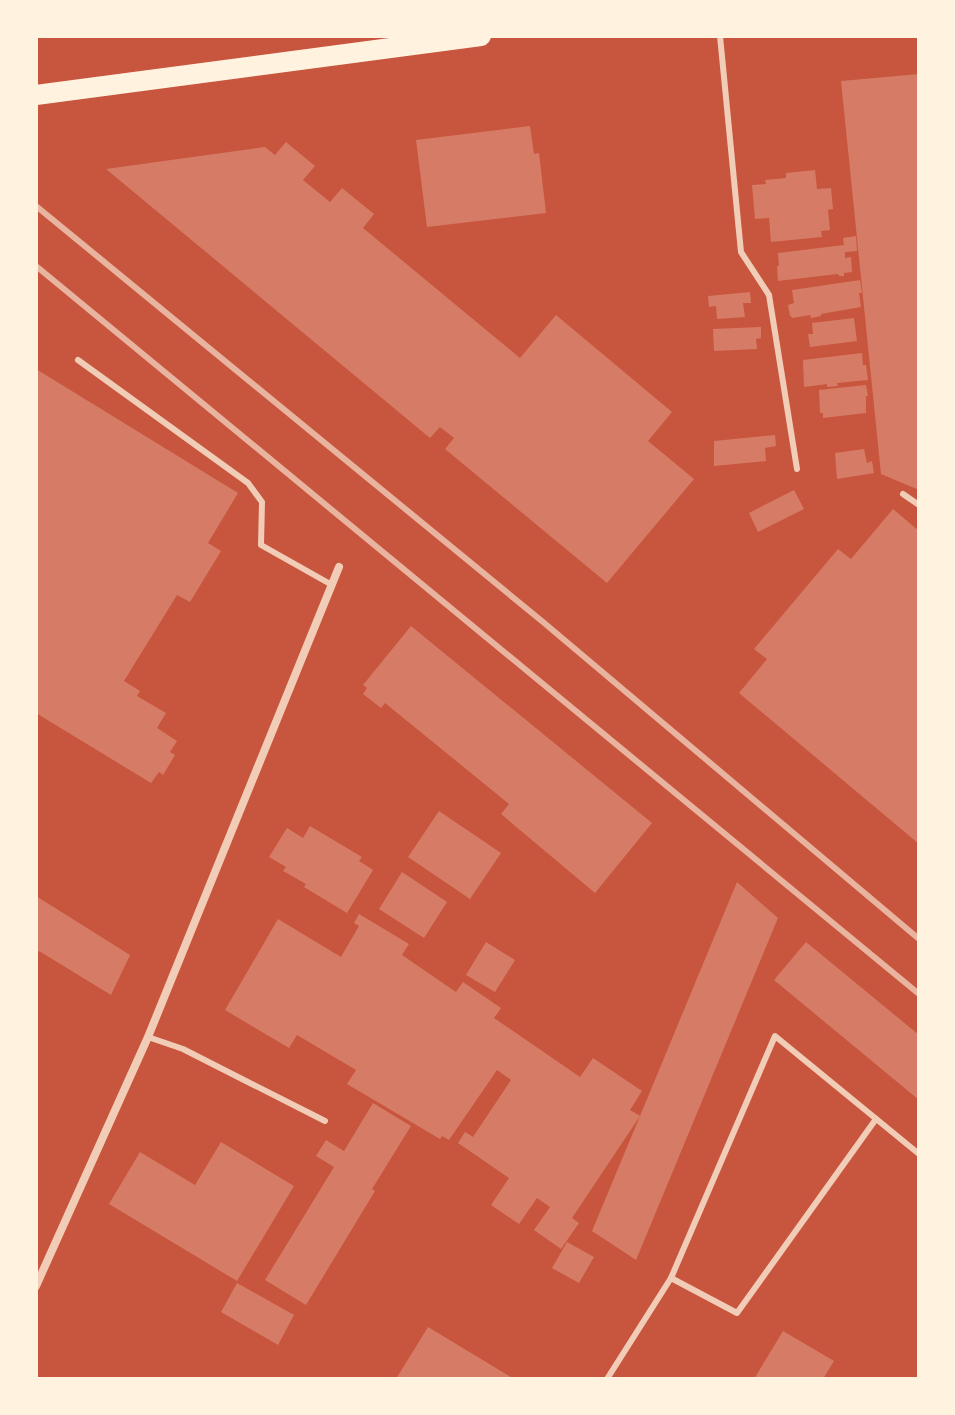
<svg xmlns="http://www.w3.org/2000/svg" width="955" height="1415" font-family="'Source Sans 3',sans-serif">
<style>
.building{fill:#d67c66}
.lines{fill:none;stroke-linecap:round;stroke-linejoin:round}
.service{stroke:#f1ccb7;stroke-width:6}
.minor{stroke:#f1ccb7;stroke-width:8}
.primary{stroke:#fff3e0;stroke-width:20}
.rail{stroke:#e9b49f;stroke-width:6}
</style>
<rect width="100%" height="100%" fill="#c8553d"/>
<g class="building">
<path d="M 919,74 L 919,490 L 881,474 L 841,81 Z"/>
<path d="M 530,126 L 534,154 L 539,153 L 546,213 L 427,227 L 416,140 Z"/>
<path d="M 286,142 L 315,166 L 303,180 L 330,202 L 342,188 L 374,214 L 363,228 L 520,358 L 556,315 L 672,412 L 648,441 L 694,479 L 607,583 L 445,449 L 454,438 L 440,427 L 430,438 L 106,169 L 265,147 L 275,155 Z"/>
<path d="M 815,170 L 817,189 L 831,188 L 833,209 L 828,210 L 830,230 L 821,231 L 822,237 L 771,242 L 769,218 L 755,219 L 752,185 L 766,184 L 765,180 L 786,178 L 786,173 Z"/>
<path d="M 856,236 L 857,251 L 845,252 L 845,258 L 851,257 L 852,272 L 844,273 L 844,276 L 839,276 L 838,274 L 778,281 L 777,266 L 779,266 L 778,253 L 844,245 L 843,238 Z"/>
<path d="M 860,280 L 862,293 L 859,293 L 861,307 L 821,314 L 821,316 L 811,318 L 810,315 L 793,318 L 790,316 L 788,305 L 794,303 L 792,290 Z"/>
<path d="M 750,292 L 751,303 L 743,303 L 745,317 L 717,319 L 716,306 L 709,307 L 708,296 Z"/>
<path d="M 854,318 L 857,341 L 810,347 L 808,334 L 813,334 L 812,323 Z"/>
<path d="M 761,327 L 761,338 L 756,339 L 757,349 L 714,351 L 713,329 Z"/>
<path d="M 862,353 L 863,365 L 866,365 L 868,380 L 837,383 L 838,386 L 827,387 L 827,384 L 804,387 L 803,360 Z"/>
<path d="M 36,369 L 238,493 L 208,543 L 221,551 L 190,602 L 177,595 L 124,681 L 140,691 L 137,696 L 166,713 L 157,728 L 177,741 L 170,752 L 175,755 L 163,775 L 159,772 L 151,783 L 36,713 Z"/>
<path d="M 866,385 L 868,396 L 866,396 L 866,413 L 823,418 L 823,413 L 820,413 L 819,390 Z"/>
<path d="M 775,435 L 776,446 L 765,448 L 766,461 L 714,466 L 714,441 Z"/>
<path d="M 864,449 L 867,463 L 872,461 L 874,473 L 837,479 L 835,453 Z"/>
<path d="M 794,490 L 804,509 L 758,532 L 749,513 Z"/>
<path d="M 893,509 L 919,531 L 919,844 L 739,693 L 767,659 L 754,649 L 838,549 L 851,559 Z"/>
<path d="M 411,626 L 652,823 L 595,893 L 501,814 L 509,804 L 385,703 L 381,708 L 363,694 L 367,688 L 363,685 Z"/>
<path d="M 439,811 L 501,853 L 470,899 L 408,857 Z"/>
<path d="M 310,826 L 362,857 L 359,861 L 373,870 L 347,913 L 304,887 L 306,884 L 283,871 L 286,867 L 269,857 L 287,828 L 303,838 Z"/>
<path d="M 402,872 L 447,902 L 424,938 L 379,909 Z"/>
<path d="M 737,882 L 778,918 L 636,1260 L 592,1231 L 640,1116 L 572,1218 L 579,1223 L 561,1249 L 534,1230 L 550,1207 L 537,1198 L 519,1224 L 491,1205 L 509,1178 L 458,1143 L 465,1132 L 473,1137 L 511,1080 L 497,1070 L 449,1140 L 442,1136 L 440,1139 L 347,1084 L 356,1070 L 297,1035 L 289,1048 L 225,1010 L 278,919 L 341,957 L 359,926 L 354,923 L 359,914 L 409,944 L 402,955 L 456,992 L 463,982 L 501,1008 L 494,1018 L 580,1077 L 593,1058 L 642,1091 L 630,1110 L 640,1116 Z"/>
<path d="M 36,896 L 130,955 L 111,995 L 39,951 L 36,955 Z"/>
<path d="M 486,942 L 515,960 L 495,992 L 466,975 Z"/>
<path d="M 806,942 L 919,1035 L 919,1100 L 774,980 Z"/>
<path d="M 373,1103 L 411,1126 L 372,1189 L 375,1191 L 306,1305 L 265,1280 L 334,1167 L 316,1156 L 326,1140 L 344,1151 Z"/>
<path d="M 221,1142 L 294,1186 L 237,1281 L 109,1204 L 140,1152 L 195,1185 Z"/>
<path d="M 567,1242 L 594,1257 L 579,1283 L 552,1268 Z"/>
<path d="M 237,1283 L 294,1315 L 278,1345 L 221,1312 Z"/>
<path d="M 428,1327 L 514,1379 L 396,1379 Z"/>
<path d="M 783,1331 L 834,1361 L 823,1379 L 754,1379 Z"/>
</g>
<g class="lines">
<g class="service">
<path d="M 720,36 L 741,252 L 769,295 L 797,469"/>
<path d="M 78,360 L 248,483 L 262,502 L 261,545 L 332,585"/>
<path d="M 903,494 L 919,505"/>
<path d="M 148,1037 L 183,1049 L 325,1121"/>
<path d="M 671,1278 L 737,1313 L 876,1119"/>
<path d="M 607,1379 L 671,1278 L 775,1036 L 919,1154"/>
</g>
<path class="minor" d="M 36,1286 L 148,1037 L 339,567"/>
<path class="primary" d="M 36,95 L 481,36"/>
<g class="rail">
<path d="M 36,206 L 543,622 L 919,939"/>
<path d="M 36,266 L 919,994"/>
</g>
</g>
<rect width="955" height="1415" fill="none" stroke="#fff3e0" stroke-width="76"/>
</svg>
